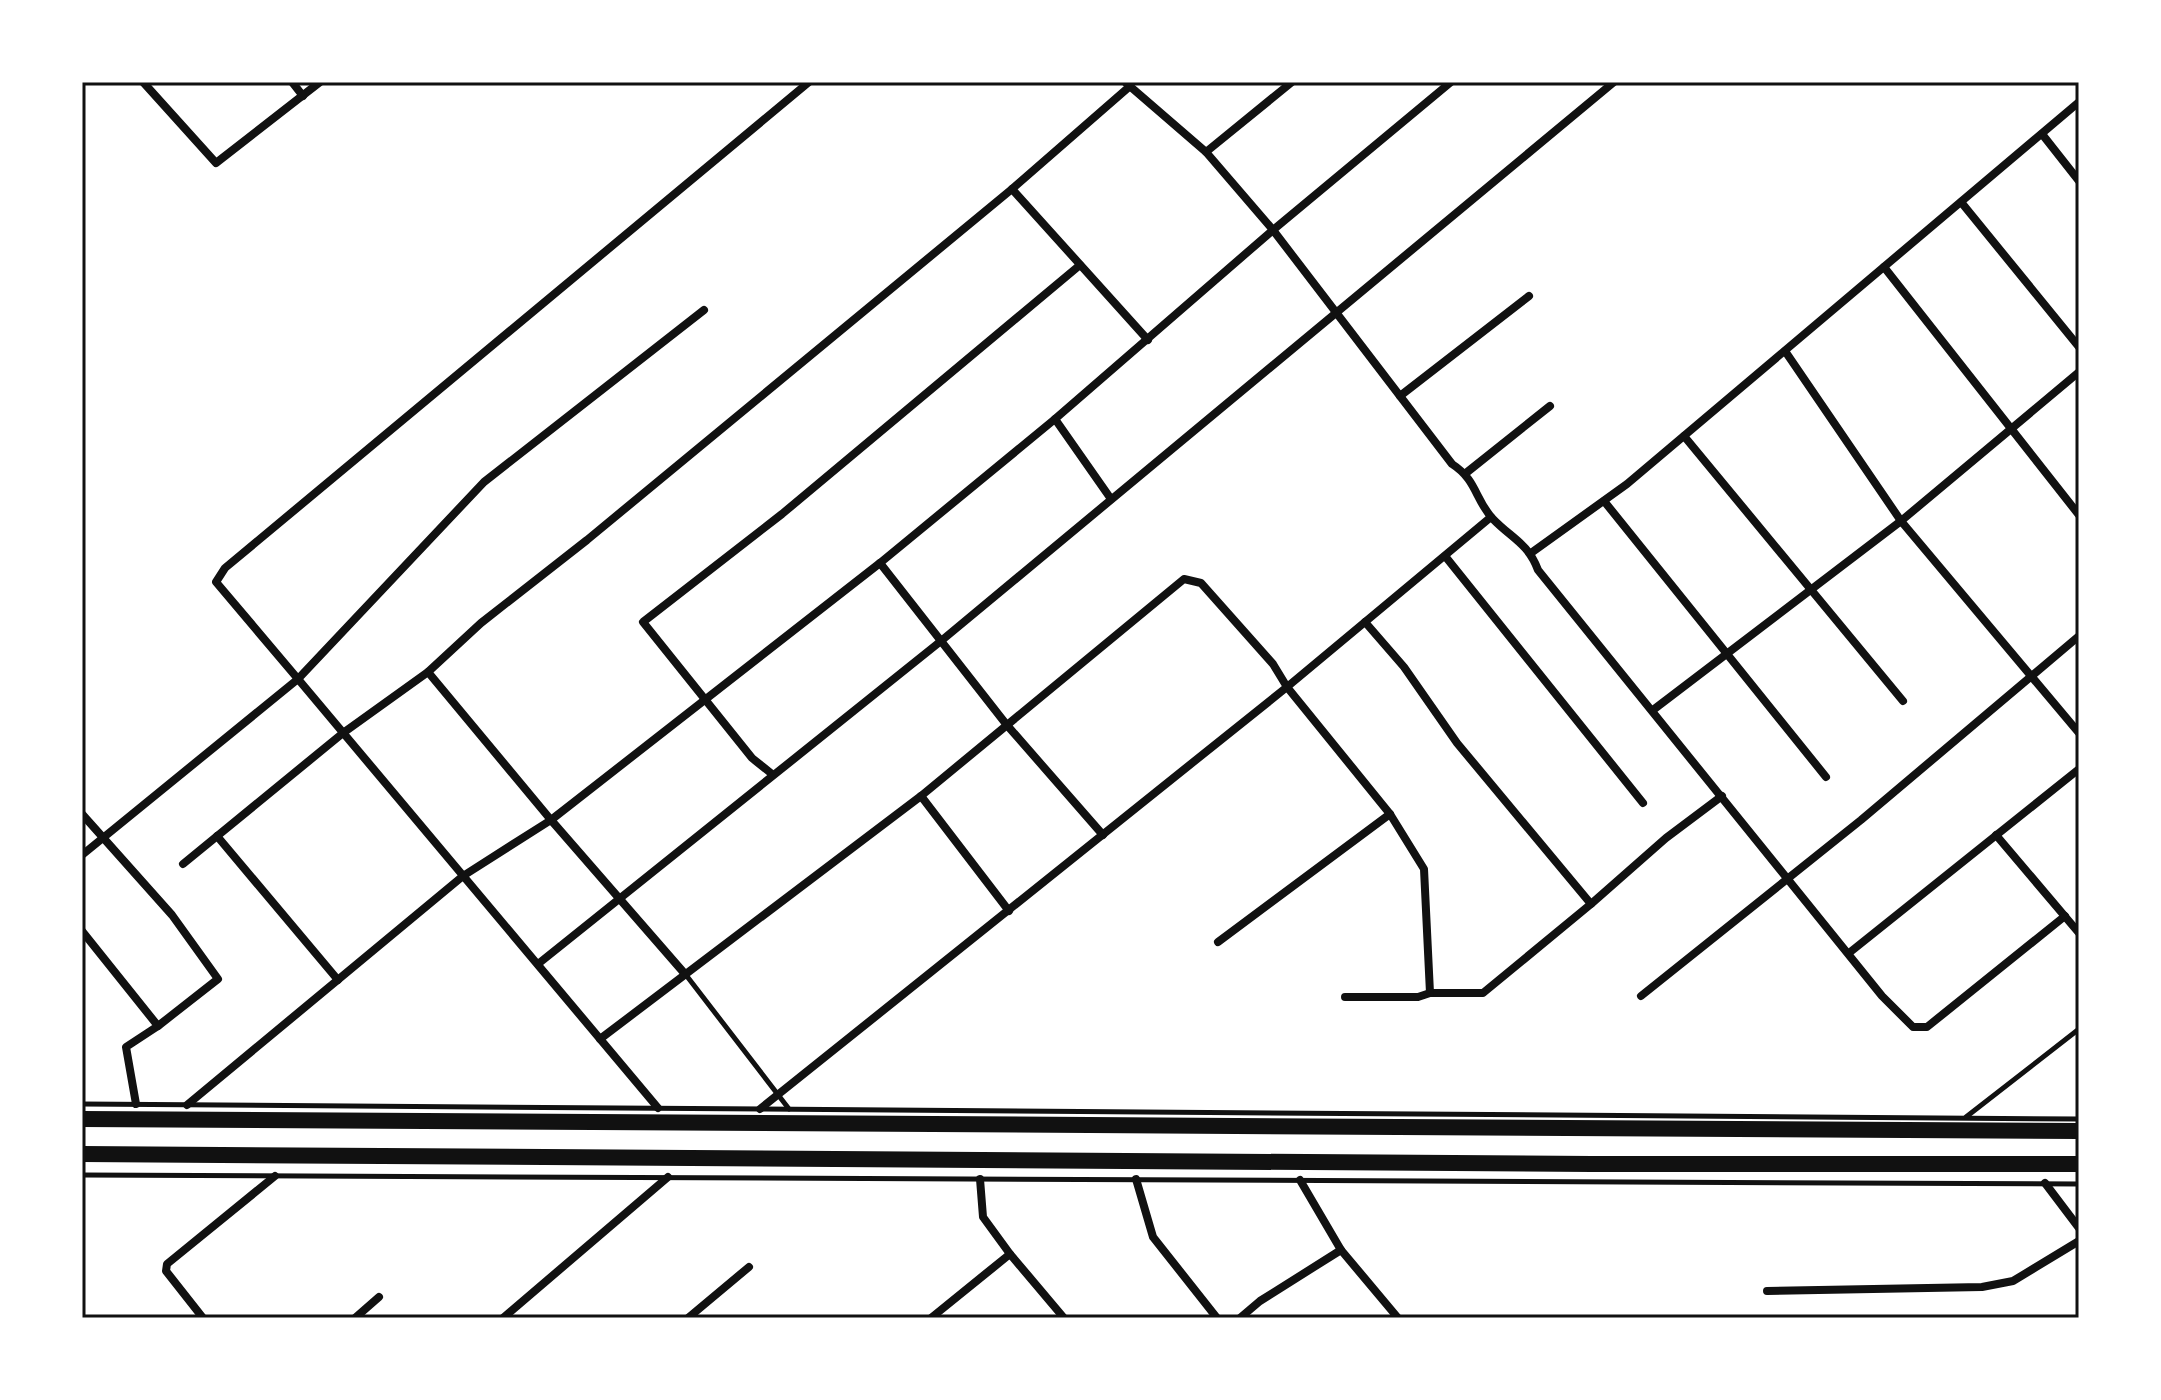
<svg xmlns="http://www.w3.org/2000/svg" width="2161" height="1400" font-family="Karla,sans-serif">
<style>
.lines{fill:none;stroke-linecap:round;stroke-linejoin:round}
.service{stroke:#111;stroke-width:5}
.minor{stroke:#111;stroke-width:8}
.trunk{stroke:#111;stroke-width:16}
.neatline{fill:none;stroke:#111;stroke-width:3}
</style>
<rect width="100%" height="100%" fill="#fff"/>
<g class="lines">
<g class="service">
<path d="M 686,975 L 789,1109"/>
<path d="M 82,1104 L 2079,1119"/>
<path d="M 1966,1117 L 2079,1029"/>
<path d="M 82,1175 L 2079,1184"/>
</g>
<g class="minor">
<path d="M 143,82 L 216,163 L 320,82"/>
<path d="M 292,82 L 303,96"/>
<path d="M 1125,82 L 1206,152 L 1273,230 L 1452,464 C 1477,480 1475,500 1493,519 C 1511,538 1528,543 1538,570 L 1882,996 L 1913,1027 L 1927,1027 L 2065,916"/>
<path d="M 2042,134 L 2079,181"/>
<path d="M 1206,152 L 1292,82"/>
<path d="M 1012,189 L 1148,340"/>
<path d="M 1961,202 L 2079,347"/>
<path d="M 1884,267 L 2079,515"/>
<path d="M 704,310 L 484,482 L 298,679 L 216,582 L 225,568 L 809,82"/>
<path d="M 1785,351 L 1901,521 L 2079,372"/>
<path d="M 1400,396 L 1529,296"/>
<path d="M 1055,419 L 1111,499"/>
<path d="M 1684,436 L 1903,701"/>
<path d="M 1466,473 L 1550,406"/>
<path d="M 1604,501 L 1826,777"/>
<path d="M 1531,553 L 1627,484 L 2079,102"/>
<path d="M 1445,556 L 1643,803"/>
<path d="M 880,563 L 1006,724 L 1103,835"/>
<path d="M 1365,622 L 1404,667 L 1457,743 L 1591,904"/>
<path d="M 428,672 L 551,820 L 685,974"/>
<path d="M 1653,710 L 1901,521 L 2079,733"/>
<path d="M 772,774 L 752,758 L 643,622 L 782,514 L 1080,265"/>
<path d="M 921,796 L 1009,911"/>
<path d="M 82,814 L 172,915 L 218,979 L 158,1026"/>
<path d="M 1996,835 L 2079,933"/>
<path d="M 217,836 L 338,980"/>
<path d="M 82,855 L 298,679 L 658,1108"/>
<path d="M 183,864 L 343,733 L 428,672 L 481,623 L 587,540 L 1012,189 L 1129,87"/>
<path d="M 82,931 L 158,1026 L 126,1047 L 136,1104"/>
<path d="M 1218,942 L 1390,814"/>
<path d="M 1849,953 L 2079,769"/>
<path d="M 538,964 L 941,641 L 1614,82"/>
<path d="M 1641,996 L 1861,820 L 2079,636"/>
<path d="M 1345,997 L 1418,997 L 1430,993 L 1483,993 L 1591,904 L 1666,838 L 1722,796"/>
<path d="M 600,1039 L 921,796 L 1184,579 L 1201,583 L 1273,664 L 1287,687 L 1390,814 L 1424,869 L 1430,993"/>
<path d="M 187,1105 L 463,876 L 551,820 L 880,563 L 1055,419 L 1273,230 L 1451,82"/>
<path d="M 760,1109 L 1287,687 L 1491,517"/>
<path d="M 980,1179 L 983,1217 L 1010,1254"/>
<path d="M 1136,1179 L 1153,1237 L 1217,1318"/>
<path d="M 1300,1180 L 1341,1250 L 1398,1318"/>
<path d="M 2045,1183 L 2079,1228"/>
<path d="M 1767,1291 L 1982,1287 L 2013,1281 L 2079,1241"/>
<path d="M 203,1318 L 166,1271 L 167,1264 L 275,1176"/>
<path d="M 355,1318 L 379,1297"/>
<path d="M 503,1318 L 668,1177"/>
<path d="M 688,1318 L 749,1267"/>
<path d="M 931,1318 L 1010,1254 L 1064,1318"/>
<path d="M 1240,1318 L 1260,1301 L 1341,1250"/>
</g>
<g class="trunk">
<path d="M 82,1119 L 2079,1131"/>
<path d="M 82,1154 L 1592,1164 L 2079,1164"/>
</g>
</g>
<rect width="2161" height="1400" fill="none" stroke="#ffffff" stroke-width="168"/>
<rect x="84" y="84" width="1993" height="1232" class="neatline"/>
</svg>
